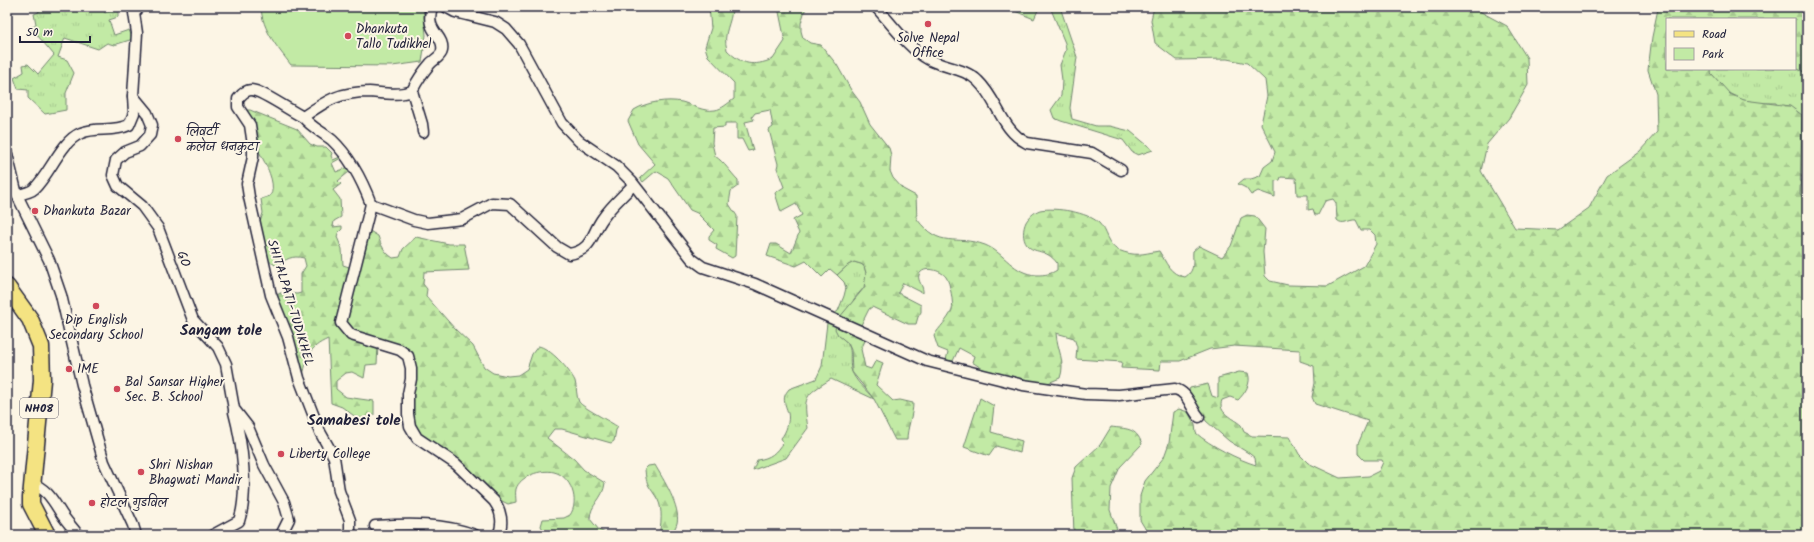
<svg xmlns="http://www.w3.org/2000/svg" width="1814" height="542" font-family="Kalam,'Playpen Sans Deva',sans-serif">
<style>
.grass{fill:url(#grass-tufts);stroke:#728670}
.forest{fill:url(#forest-firs);stroke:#728670}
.green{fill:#c2eaa5;stroke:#728670}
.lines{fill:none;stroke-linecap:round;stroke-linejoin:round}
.minor-casing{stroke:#22223b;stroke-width:13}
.primary-casing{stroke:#22223b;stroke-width:19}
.minor{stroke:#fcf5e5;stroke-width:10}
.primary{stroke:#f4e382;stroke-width:16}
.poi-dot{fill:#d1495b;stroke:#fcf5e5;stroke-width:1.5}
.labels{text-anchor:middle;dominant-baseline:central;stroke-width:4;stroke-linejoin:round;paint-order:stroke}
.shield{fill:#fcf5e5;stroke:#63616e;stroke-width:1}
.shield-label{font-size:12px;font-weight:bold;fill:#22223b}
.poi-label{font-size:13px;fill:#22223b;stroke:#fcf5e5;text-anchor:start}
.street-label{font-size:13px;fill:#22223b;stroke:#fcf5e5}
.quarter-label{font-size:15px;font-weight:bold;fill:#22223b;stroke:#fcf5e5}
</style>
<defs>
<pattern id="grass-tufts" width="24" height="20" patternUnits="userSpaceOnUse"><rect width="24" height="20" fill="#c2eaa5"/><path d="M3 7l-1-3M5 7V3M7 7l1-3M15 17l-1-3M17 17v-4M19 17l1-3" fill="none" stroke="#a6c88f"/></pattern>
<pattern id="forest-firs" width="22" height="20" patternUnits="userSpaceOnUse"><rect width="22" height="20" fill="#c2eaa5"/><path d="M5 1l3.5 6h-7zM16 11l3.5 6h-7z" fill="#a6c88f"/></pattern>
</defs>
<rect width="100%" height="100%" fill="#fcf5e5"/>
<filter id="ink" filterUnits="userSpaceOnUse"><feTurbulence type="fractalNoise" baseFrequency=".025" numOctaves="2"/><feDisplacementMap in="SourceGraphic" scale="8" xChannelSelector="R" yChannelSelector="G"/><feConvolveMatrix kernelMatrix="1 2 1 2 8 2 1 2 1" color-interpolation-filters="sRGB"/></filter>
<g filter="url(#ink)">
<g class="grass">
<path d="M 38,7 L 100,7 L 105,13 L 113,7 L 118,10 L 118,17 L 109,20 L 114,35 L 129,30 L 133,39 L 114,45 L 107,43 L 98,49 L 65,38 L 58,57 L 67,60 L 74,73 L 66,93 L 66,110 L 45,114 L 28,98 L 28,90 L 18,89 L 14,78 L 24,72 L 23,65 L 28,64 L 38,74 L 54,55 L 32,29 L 32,27 L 36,24 L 34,14 L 39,12 Z"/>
<path d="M 1005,7 L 1038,7 L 1039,8 L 1034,19 Z"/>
<path d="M 1050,7 L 1060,7 L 1077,57 L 1070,108 L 1072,119 L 1096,126 L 1109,126 L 1130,131 L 1153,150 L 1138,155 L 1132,152 L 1123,140 L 1061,121 L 1054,118 L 1051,110 L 1061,96 L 1062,80 L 1060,65 L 1066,50 L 1065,43 Z"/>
<path d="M 1795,68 L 1807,73 L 1807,202 L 1800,194 L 1802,178 L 1776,103 C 1761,103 1743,103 1730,94 C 1723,89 1717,80 1711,73 L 1711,69 Z"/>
<path d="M 854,262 L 861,264 L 864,266 L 866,273 L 866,285 L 854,299 L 838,335 C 856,347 848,353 851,369 C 854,380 866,390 874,399 L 831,379 C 804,396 803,396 808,428 L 786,458 L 753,470 L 757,460 C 771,458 776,453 783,442 L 781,438 C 786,433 790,420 788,413 C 785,403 781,398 789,389 L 816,379 L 822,366 L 827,323 L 831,316 L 838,311 L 844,296 L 846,288 L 844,282 L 837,275 L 848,265 Z"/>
</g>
<g class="forest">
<path d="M 709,7 L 732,7 C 732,24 722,32 727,50 C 742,65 753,67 773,59 L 785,41 L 778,7 L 806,7 L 801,23 L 801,31 L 803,38 L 810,43 L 821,45 L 837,65 L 851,90 L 860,102 L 870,124 L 889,148 L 891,155 L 890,171 L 893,178 L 903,189 L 916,196 L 917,219 C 940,250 955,234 985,245 C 1005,253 1013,274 1037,275 C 1045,275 1051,274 1057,270 L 1057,263 C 1046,248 1034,254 1027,245 C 1022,239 1023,228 1026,222 C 1029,217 1034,212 1040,210 C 1055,207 1088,212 1099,223 C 1106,230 1107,245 1118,250 C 1136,257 1141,254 1159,251 C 1167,263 1169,274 1185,277 C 1196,270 1192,262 1193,251 L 1199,246 L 1222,257 L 1231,246 L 1241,218 L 1247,215 L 1255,216 L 1265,229 L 1263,252 L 1265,276 L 1270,281 L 1288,285 L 1328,286 L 1364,266 L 1376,244 L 1375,235 L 1370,230 L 1361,230 L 1356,220 C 1349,219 1343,226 1337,220 L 1336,203 L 1333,199 L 1325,201 L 1318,215 L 1315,215 L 1313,209 L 1308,210 L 1308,195 L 1297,195 L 1296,178 L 1281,177 L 1280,180 L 1275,181 L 1275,197 L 1258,191 L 1251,195 L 1246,188 L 1238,184 L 1244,179 L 1251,179 L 1260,176 L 1264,167 L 1272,161 L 1275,152 L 1261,124 L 1267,96 L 1265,80 L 1247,63 L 1227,59 L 1177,60 L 1155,43 L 1151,20 L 1154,7 L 1477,7 L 1481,12 L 1507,26 L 1527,58 L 1528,85 L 1509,118 L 1487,144 L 1481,171 L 1515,228 L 1558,230 L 1589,208 L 1607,175 L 1639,152 L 1657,132 L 1656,94 L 1648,70 L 1652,37 L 1658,9 L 1656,7 L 1807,7 L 1807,73 L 1795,68 L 1795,19 L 1667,19 L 1667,69 L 1711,69 L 1711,73 L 1730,94 L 1744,100 L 1790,106 L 1802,115 L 1800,194 L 1807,202 L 1807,535 L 1149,535 L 1140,520 L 1140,496 L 1145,481 L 1164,457 L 1169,443 L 1173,412 L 1179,409 L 1188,412 L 1195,425 L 1196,433 C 1209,445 1239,460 1256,465 L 1255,458 L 1250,454 L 1229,441 L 1206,421 L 1201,411 L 1193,404 L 1188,392 L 1190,388 L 1208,384 L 1212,396 L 1218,398 L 1218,378 L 1239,372 L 1248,373 C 1252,383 1245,393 1238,400 L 1230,397 L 1222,400 C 1217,413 1233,418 1241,425 L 1244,432 L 1252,436 L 1290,437 L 1299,454 L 1308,463 L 1340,478 L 1369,476 L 1379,471 L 1383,462 L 1382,460 L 1364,460 L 1358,454 L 1358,444 L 1368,421 L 1315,404 L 1312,397 L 1315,383 L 1314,366 L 1300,361 L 1300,350 L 1234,346 L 1210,349 L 1180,361 L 1161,361 L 1160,370 L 1121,368 L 1122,362 L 1076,359 L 1077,347 L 1074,338 L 1056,333 C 1057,349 1066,362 1060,378 L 1048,383 L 1040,383 L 986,371 L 972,362 L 974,356 L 959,348 L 953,361 L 946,360 L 948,352 L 938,348 L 934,336 C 939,327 948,320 952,310 C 954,305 950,282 946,277 C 941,270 923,265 919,275 C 917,281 924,286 923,293 L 903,283 L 898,293 L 921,305 L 921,312 L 918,317 L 916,324 L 908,324 L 872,307 L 869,309 L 860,327 L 839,318 L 864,288 L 866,273 L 864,266 L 861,264 L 854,262 L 848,265 L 837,275 L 830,269 L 822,277 L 806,261 L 796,266 L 767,256 L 771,244 L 776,244 L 791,253 L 799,233 L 793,220 L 802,215 L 796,204 L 781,212 L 775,193 L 784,187 L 777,168 L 778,164 L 769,130 L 773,127 L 770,110 L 755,113 L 752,117 L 754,120 L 745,122 L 753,150 L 748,151 L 742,139 L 737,139 L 737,123 L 725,123 L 725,127 L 713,128 L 712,143 L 715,156 C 725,163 730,172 738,180 L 738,186 L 731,191 L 729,204 L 737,216 L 735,256 L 732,258 L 716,249 L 717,245 L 709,240 L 709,236 L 714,230 L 697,213 L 690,210 L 668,178 L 656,171 L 643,182 L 640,178 L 655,164 L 638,144 L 628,121 L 634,110 C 647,102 667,99 682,102 C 693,105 703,112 715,110 C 722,109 728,103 734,99 L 734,83 L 708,56 L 705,47 L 711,28 Z"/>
<path d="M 244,110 L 250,110 L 297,129 L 310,144 L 317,147 L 326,147 L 332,153 L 331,156 L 333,160 L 340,157 L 341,158 L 332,163 L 336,172 L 346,168 L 349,172 L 338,181 L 341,184 L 333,190 L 340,199 L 341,217 L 334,221 L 333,227 L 342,226 L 342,229 L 338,233 L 337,237 L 342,249 L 343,265 L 349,267 L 357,266 L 368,230 L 378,236 C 381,245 384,252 393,258 L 400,257 L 403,249 L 416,237 L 449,244 L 464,244 L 469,270 L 424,272 L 423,284 L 427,289 L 426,296 L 455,329 L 473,346 L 484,367 L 493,373 L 508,376 L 518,375 L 527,369 L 532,354 L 538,346 C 549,347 570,370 575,381 C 577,388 576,396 579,402 C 582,407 611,422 618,427 L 616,430 L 614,441 L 611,443 L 562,429 L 554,429 L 547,438 L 574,459 L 584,470 L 605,483 C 603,500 590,504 590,519 L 599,530 L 609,535 L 546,535 L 541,526 L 543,519 L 564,518 L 570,515 C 580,501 571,476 554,472 C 541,469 520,476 516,489 C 515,493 516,498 516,502 L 508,504 L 496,498 L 423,447 L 411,421 L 412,357 L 378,345 L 377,364 L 366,365 L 364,378 L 352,372 L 346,373 L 336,381 L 336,389 L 346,397 L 374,401 L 374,415 L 369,418 L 357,418 L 342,407 L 331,403 L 328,339 C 308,348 308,356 303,375 L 276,296 L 280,293 L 297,294 L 301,293 L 301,274 L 306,266 L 304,258 C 292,255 286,259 277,266 L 267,260 L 259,237 L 260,222 L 263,213 L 261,199 L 270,196 C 282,179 246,134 240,118 Z"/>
<path d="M 838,322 L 867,337 L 861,349 L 865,367 L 871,369 L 876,360 L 883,363 L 876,385 L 893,401 L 900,400 L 913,403 C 913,416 907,427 907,440 L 895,440 L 874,399 L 852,372 L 851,350 L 848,343 L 838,335 L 835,329 Z"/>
<path d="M 980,398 L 994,406 L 991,432 L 1022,441 L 1020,453 L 996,446 L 989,456 L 964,447 Z"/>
<path d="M 1111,427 C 1126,429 1136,427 1142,444 L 1120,467 L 1111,488 L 1110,510 L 1119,535 L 1074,535 L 1072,478 L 1076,467 L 1100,445 Z"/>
<path d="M 655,465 C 663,479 681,507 677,523 C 676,527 673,531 672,535 L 659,535 C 661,525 663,510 658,500 C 650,486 646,487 645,469 L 648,466 Z"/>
</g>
<path class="green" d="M 261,7 L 423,7 L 426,35 L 422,62 L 392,66 L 291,65 C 278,48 262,30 261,7 Z"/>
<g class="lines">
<defs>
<g id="minor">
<path d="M 140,7 L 134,13 L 137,33 L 133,96 L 147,113 L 152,125 L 150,135 L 140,146 L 125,152 L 116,160 L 113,175 L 118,186 L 142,206 L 158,228 L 193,320 L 218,347 L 226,364 L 234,409 L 248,427 L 264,465 L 284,502 L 289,519 L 281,535"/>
<path d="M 446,7 L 455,12 L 495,22 L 506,29 L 519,44 L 562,123 L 579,141 L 616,166 L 632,182 L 692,259 L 703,267 L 755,284 L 927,361 L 1023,385 L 1086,394 L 1119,395 L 1175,389 C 1188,392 1190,407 1199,417"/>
<path d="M 876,7 C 891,23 909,49 928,59 C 944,68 965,68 978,81 C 998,100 1001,130 1027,143 L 1092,153 L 1121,170"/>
<path d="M 412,91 L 422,124 L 423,132"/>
<path d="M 303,117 C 311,127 322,132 332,140 C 351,158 362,180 371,204"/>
<path d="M 7,154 L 17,195 L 49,260 L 61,295 L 82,385 L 104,462 L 133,525 L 136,535"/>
<path d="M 17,195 C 22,194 31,192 34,189 C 50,174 61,141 81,133 C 96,126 112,133 129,125 L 134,113 L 133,96"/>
<path d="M 31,483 C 47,489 52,499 61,513 C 66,521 73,528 78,535"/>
<path d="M 375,526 C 409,524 443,523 475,535"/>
<path d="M 213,535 L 239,521 C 249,492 242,442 234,412"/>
<path d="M 350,535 L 350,520 L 339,491 L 334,457 L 320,432 L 299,378 L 288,337 L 271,295 L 249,197 L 247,184 L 253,157 L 253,145 L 250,125 L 238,107 L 238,99 C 241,95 246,90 251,90 C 261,90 292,112 303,117 C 326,101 338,92 369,92 C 383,93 399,96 412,91 C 417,81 423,72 430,64 C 433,60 441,57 442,51 C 445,34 424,33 432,7"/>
<path d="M 498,535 C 504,524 501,510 494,501 L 456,464 L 417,438 L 410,426 L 408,414 L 408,394 L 411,379 L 411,368 L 408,356 L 400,350 L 351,335 L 341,323 L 371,204 L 414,220 L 428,223 L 462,219 L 492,203 L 510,204 L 557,247 L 569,254 C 593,250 591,234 603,218 C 611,206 623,196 633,185"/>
</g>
<path id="primary" d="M 7,287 L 30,319 L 41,346 L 42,380 L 31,498 L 31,504 L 47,535"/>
</defs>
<use href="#minor" class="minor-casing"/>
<use href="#primary" class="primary-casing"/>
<use href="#minor" class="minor"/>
<use href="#primary" class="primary"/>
</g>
</g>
<g class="poi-dot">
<circle cx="928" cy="24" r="4"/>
<circle cx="348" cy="36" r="4"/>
<circle cx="178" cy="139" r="4"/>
<circle cx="35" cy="211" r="4"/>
<circle cx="96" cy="306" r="4"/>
<circle cx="69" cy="369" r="4"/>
<circle cx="117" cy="389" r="4"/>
<circle cx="281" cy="454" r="4"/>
<circle cx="141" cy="472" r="4"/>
<circle cx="92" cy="503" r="4"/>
</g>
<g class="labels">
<rect class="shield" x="20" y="398" width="38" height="20" rx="3"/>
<g class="shield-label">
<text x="39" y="408">NH08</text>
</g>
<g class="poi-label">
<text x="356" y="29">Dhankuta<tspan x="356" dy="15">Tallo Tudikhel</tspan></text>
<text x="928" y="38" text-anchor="middle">Solve Nepal<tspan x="928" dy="15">Office</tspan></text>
<text x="186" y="132">लिवर्टी<tspan x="186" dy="15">कलेज धनकुटा</tspan></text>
<text x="43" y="211">Dhankuta Bazar</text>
<text x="96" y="320" text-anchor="middle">Dip English<tspan x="96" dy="15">Secondary School</tspan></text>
<text x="77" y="369">IME</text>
<text x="125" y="382">Bal Sansar Higher<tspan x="125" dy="15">Sec. B. School</tspan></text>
<text x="289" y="454">Liberty College</text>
<text x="149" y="465">Shri Nishan<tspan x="149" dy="15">Bhagwati Mandir</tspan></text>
<text x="100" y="503">होटल गुडविल</text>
</g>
<g class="street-label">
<text transform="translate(183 259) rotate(70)">GO</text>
<text transform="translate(290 303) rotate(73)">SHITALPATI-TUDIKHEL</text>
</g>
<g class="quarter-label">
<text x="221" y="331">Sangam tole</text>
<text x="354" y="421">Samabesi tole</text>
</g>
</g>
<rect width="1814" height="542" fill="none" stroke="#fcf5e5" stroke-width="24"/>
<rect x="12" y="12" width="1790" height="518" fill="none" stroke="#22223b" stroke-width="1.5" filter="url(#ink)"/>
<rect x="1666" y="18" width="130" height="52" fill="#fcf5e5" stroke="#a5a1a1"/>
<rect x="1674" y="31" width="20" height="6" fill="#f4e382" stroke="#a5a1a1"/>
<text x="1702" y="38" font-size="12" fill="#22223b">Road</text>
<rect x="1674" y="48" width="20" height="12" fill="#c2eaa5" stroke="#a5a1a1"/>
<text x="1702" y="58" font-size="12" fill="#22223b">Park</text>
<path d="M20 36v6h70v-6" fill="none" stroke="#22223b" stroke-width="2"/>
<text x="26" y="36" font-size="12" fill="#22223b" stroke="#fcf5e5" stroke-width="3" paint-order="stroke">50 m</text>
</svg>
